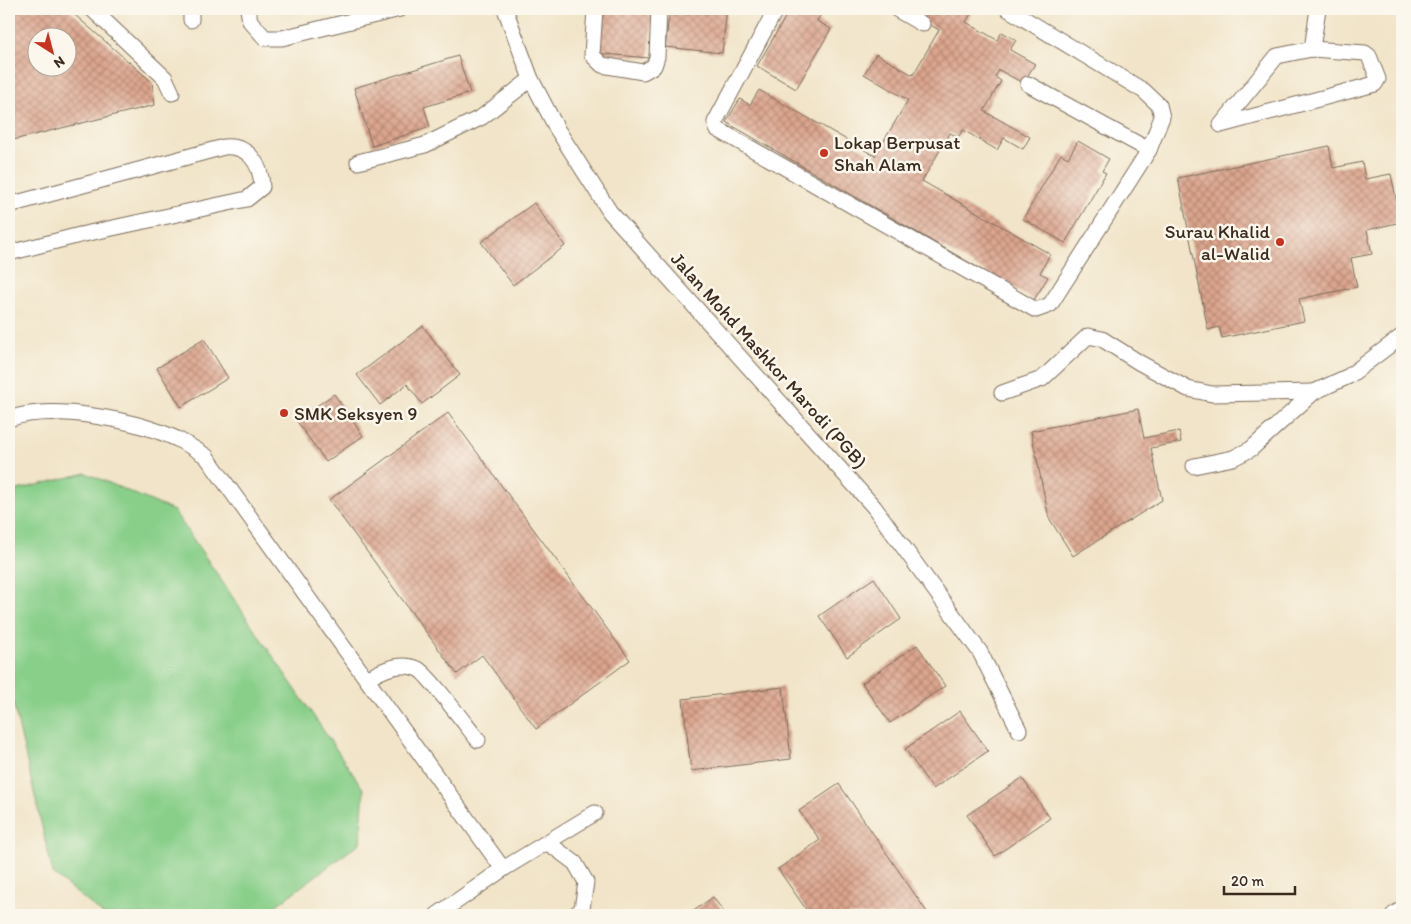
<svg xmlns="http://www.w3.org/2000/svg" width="1411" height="924" font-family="Itim,sans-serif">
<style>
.grass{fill:#89cf8a;stroke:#627c54}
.building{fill:url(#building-cross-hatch);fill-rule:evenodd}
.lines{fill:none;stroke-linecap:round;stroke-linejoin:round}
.lane-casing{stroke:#7b6b5a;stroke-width:17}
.lane{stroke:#fff;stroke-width:15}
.poi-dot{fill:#c8321e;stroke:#fbf7ec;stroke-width:2}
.labels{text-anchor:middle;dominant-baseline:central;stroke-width:5;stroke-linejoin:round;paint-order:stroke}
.poi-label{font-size:19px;fill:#3b2a1e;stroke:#fbf7ec;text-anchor:start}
.street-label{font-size:19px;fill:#3b2a1e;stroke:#fbf7ec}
</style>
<defs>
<pattern id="building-cross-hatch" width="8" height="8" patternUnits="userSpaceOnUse" patternTransform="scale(1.25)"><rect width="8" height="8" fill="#dca58e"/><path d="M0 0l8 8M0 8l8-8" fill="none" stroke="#b48773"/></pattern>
</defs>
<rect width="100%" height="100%" fill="#fbf7ec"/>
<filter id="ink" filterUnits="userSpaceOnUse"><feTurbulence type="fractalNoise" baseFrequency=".02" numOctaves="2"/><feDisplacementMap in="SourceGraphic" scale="10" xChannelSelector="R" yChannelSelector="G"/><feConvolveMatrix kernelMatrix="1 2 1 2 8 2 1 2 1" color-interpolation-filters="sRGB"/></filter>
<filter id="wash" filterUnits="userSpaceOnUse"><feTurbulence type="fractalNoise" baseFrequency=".0096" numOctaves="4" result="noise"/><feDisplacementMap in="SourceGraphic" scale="20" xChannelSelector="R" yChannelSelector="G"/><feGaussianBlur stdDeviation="1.12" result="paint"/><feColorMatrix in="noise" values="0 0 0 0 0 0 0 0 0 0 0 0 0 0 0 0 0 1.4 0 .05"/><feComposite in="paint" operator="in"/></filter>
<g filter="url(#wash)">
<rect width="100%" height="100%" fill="#f1e4c8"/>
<path class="grass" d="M 86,473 L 174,511 L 364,790 L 360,843 L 263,915 L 104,915 L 53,874 L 9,685 L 9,492 Z"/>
<g id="blocks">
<g class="building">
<path d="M 9,9 L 68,9 L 152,82 L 155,105 L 9,141 ZM 38,38 L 68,38 L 68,68 L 38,68 Z"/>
<path d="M 599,9 L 653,9 L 649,58 L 594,53 Z"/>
<path d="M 670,9 L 727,9 L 722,53 L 665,47 Z"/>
<path d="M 790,9 L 824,9 L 817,21 L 831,29 L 796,89 L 757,66 Z"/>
<path d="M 919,9 L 968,9 L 973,11 L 966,22 L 997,40 L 1002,32 L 1016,40 L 1010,50 L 1035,64 L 1023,83 L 999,70 L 995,77 L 1001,81 L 984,111 L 1030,137 L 1023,149 L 1004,138 L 997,150 L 963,130 L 958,137 L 950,133 L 922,181 L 1050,254 L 1040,273 L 1048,277 L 1034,300 L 726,122 L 740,99 L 750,105 L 759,90 L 875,156 L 908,100 L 864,74 L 876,54 L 913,75 L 939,30 L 915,16 Z"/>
<path d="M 458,56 L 470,93 L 424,107 L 430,127 L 372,146 L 354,88 Z"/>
<path d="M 1078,141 L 1109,159 L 1102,171 L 1106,173 L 1065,243 L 1023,219 L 1061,154 L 1068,158 Z"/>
<path d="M 1329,146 L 1333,168 L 1362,162 L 1365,179 L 1391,174 L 1401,222 L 1367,230 L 1372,254 L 1351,258 L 1357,287 L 1299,299 L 1304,321 L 1222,338 L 1219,327 L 1208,330 L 1178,178 Z"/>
<path d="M 534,203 L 565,246 L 513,285 L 481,242 Z"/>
<path d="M 423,326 L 460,375 L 422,404 L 407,384 L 380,405 L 357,375 Z"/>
<path d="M 204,339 L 228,378 L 181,407 L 157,368 Z"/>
<path d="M 334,394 L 363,436 L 326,462 L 296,420 Z"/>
<path d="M 1138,409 L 1144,438 L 1179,431 L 1181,442 L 1151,448 L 1162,500 L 1073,556 L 1049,518 L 1031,431 Z"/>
<path d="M 448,413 L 630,660 L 536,729 L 482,655 L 457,674 L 329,500 Z"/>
<path d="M 874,578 L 901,619 L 847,657 L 819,616 Z"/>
<path d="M 917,645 L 945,686 L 890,723 L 862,683 Z"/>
<path d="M 783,687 L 791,759 L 691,771 L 683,699 Z"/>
<path d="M 960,711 L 988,751 L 933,789 L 905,749 Z"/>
<path d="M 1022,778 L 1050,818 L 995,856 L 967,815 Z"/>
<path d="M 839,784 L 929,915 L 810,915 L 778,869 L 820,840 L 799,811 Z"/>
<path d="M 713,897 L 726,915 L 688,915 Z"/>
</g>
</g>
</g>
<g filter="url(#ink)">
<use href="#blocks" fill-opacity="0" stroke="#7b6b5a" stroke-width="1"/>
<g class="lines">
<defs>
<g id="lane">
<path d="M 92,9 L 165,78 L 172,93"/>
<path d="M 248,9 L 250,21 L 265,38 L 282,38 L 400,9"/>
<path d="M 505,9 L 531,79 L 557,129 L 610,212 L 874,507 L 980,652 L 1019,730"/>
<path d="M 595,9 L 592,55 L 602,65 L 643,72 L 654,66 L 657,57 L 659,9"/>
<path d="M 776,9 L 715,122 L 717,129 L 1036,310 L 1050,305 L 1149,150 L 1162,117 L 1159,105 L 1144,91 L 1008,9"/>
<path d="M 896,9 L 922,24"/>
<path d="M 191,20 L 191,9"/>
<path d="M 1312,49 L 1365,53 L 1369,56 L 1378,79 L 1375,84 L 1221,125 L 1277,56 Z"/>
<path d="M 1312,49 L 1318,9"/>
<path d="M 1028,84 L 1149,150"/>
<path d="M 358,162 L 425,145 L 482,117 L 531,79"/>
<path d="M 9,205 L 224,147 C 249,145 261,164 262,187 L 247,199 L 80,235 L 9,253"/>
<path d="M 1002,393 L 1042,379 L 1088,336 L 1102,339 L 1140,363 L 1188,389 L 1212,394 L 1314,392"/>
<path d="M 9,419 C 51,403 136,420 177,439 C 187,444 197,450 206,456 L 503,869"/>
<path d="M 1194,466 L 1233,458 L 1251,449 L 1314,392 L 1349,376 L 1402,336"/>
<path d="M 367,679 C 382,670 400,661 418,669 C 426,672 469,729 478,740"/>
<path d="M 548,843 L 575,863 L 586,882 L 582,909 L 575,915"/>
<path d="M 437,915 L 503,869 L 595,813"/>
<path d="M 1393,915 L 1402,909"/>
</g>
</defs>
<use href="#lane" class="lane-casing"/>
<use href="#lane" class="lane"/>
</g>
</g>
<g class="poi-dot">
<circle cx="824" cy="153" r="5"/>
<circle cx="1280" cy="242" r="5"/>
<circle cx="284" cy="413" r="5"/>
</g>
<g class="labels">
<g class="poi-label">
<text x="834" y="142">Lokap Berpusat<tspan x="834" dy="22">Shah Alam</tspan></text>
<text x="1270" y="231" text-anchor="end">Surau Khalid<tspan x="1270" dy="22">al-Walid</tspan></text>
<text x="294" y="413">SMK Seksyen 9</text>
</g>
<g class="street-label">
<text transform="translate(769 360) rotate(48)">Jalan Mohd Mashkor Marodi (PGB)</text>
</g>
</g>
<rect width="1411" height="924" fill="none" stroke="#fbf7ec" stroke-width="30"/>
<g transform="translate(52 52) rotate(144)"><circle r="24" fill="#fbf7ec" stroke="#aea59a"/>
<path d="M0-4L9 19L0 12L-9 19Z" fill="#c8321e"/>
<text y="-8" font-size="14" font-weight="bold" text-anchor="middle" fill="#3b2a1e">N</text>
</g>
<path d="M1224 886v8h71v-8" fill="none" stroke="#3b2a1e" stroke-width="2.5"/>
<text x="1231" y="886" font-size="15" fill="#3b2a1e" stroke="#fbf7ec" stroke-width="4" paint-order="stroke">20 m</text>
</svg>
